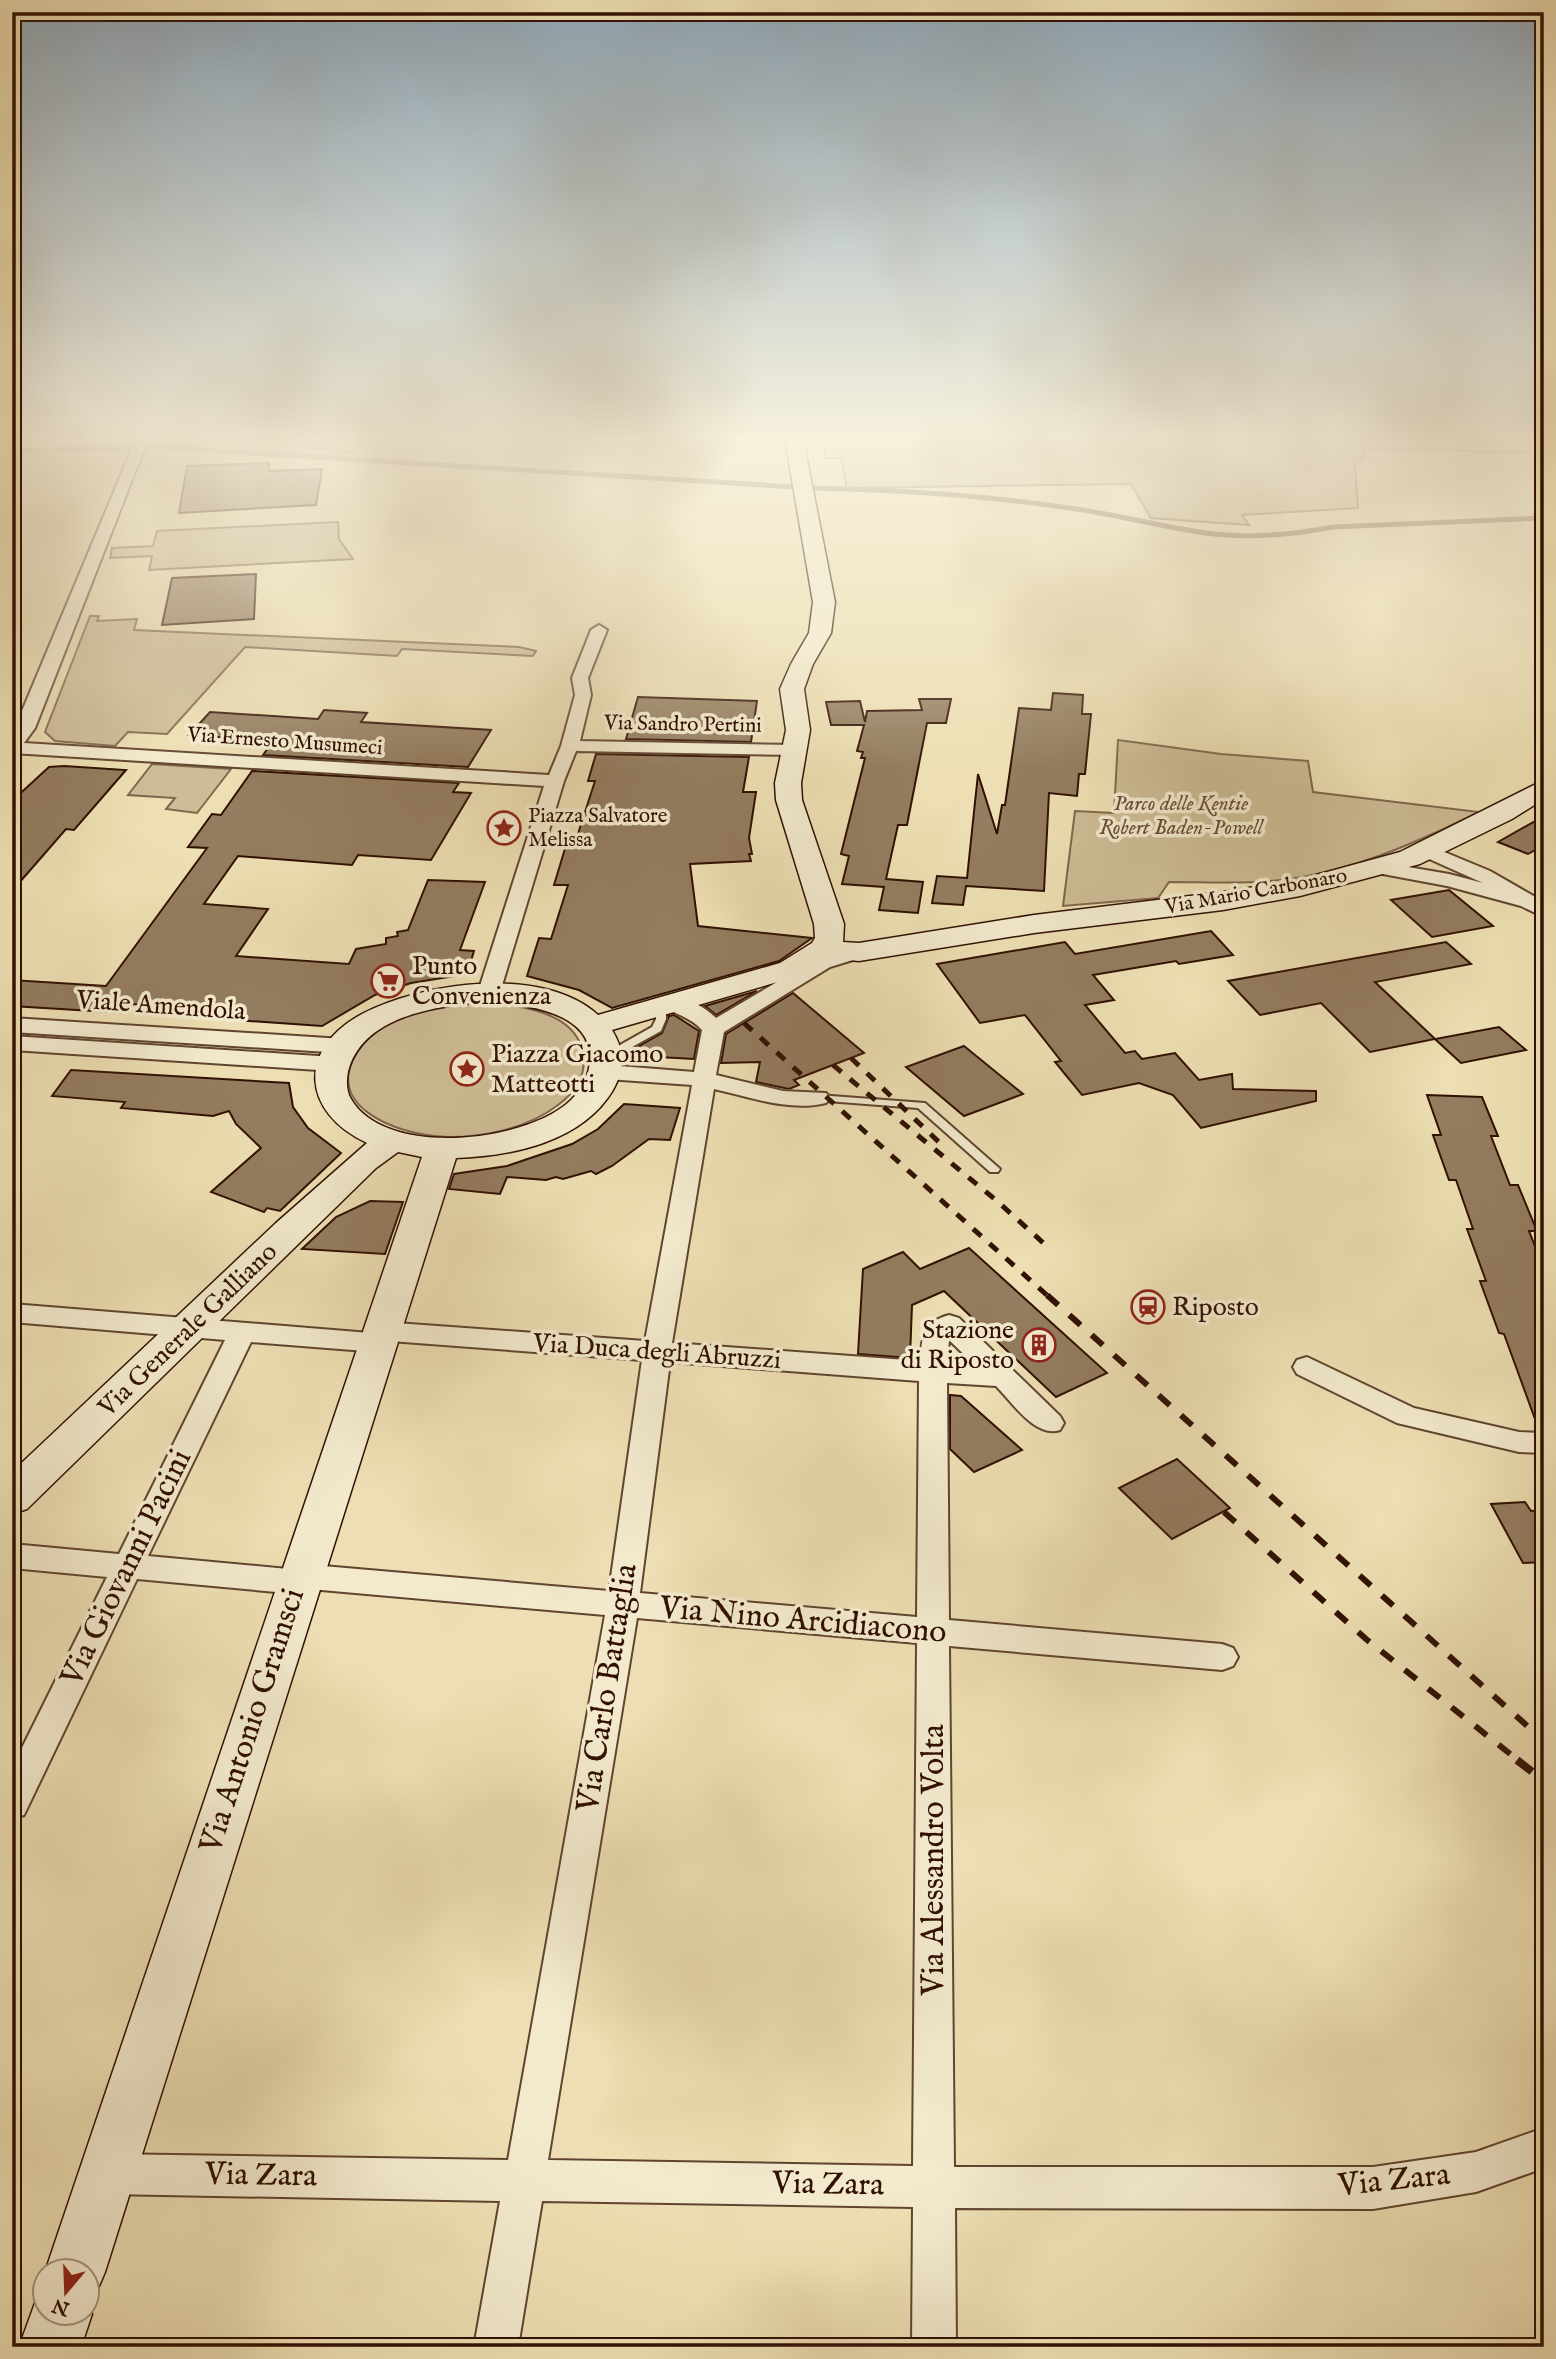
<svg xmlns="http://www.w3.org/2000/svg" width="1556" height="2359" font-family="'IM FELL English',serif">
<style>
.green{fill:#cdbc95;stroke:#7f664c;stroke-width:2}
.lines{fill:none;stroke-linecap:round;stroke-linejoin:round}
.stream{stroke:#7b6249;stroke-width:5}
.building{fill:#937c5f;stroke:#311003;stroke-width:2}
.lane-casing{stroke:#60442f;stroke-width:4}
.street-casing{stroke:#60442f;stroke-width:4}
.secondary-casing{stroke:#311003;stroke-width:3}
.lane{fill:#f3eace;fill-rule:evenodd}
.street{fill:#f3eace;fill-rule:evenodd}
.secondary{fill:#f3eace;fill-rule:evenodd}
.rail-far2{stroke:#311003;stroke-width:5;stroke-dasharray:11 11;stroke-linecap:butt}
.rail-far1{stroke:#311003;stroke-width:6;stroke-dasharray:15 15;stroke-linecap:butt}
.rail{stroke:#311003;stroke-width:8;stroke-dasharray:19 19;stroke-linecap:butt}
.labels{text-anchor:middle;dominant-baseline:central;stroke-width:7;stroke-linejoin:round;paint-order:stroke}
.far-street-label{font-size:21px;fill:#311003;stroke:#f3eace}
.far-park-label{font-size:21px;font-style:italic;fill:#684c36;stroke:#f3eace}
.far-poi-label{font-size:21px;fill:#311003;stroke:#f3eace;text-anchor:start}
.poi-label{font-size:26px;fill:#311003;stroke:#f3eace;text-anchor:start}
.street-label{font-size:26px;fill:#311003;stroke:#f3eace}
.near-street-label{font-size:32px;fill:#311003;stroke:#f3eace}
</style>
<rect width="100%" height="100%" fill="#eddfb3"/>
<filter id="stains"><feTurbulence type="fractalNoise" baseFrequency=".00286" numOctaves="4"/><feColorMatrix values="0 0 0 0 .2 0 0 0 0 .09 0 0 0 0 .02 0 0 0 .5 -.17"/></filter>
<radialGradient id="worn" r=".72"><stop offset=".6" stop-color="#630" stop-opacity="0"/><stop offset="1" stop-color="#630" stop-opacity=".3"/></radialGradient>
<g class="green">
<path d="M 150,439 L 209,439 L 354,451 L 338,457 L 325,459 L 149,443 Z"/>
<path d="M 1359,439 L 1364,451 L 1362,459 L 1355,463 L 1358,508 L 1242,515 L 1249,525 L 1151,518 L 1131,484 L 847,488 L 841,458 L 825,458 L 824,440 Z"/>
<path d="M 338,522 L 339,539 L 353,559 L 149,570 L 152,556 L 110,558 L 112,548 L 153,546 L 157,531 Z"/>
<path d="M 90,616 L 99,616 L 97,621 L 137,619 L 134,630 L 519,647 L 536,651 L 533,656 L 402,649 L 397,656 L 245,647 L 167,734 L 128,732 L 115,746 L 55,741 L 45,732 Z"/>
<path d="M 1118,740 L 1221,754 L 1308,761 L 1313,792 L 1479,812 C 1414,844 1344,875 1271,881 C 1238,884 1203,882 1169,882 L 1158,898 L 1063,906 L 1075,811 L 1114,813 Z"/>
<path d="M 152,764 L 231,769 L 197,813 L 166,809 L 175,798 L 128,795 Z"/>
<path d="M 484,1003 C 515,1005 569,1010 581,1046 C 589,1070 578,1090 558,1105 C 528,1128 486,1137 448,1137 C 396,1136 311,1103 366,1041 C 394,1010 445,1005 484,1003 Z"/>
</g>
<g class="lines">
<g class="stream">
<path d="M 12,451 L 156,447 L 795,487"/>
<path d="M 811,488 C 901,490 987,495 1076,509 C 1119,515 1162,527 1206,533 C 1249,539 1291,535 1333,527 L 1544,518"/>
</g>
</g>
<g class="building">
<path d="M 269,463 L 269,471 L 322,469 L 316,505 L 179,513 L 187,466 Z"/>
<path d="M 256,574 L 254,619 L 162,625 L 172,578 Z"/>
<path d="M 1053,693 L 1083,695 L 1082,714 L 1091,714 L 1085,774 L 1079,774 L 1077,796 L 1049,793 L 1044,891 L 966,886 L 963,905 L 932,903 L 937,876 L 967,878 L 978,774 L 997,834 L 1002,805 L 1005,805 L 1019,708 L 1051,710 Z"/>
<path d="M 638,697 L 757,701 L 751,742 L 626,739 Z"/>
<path d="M 919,699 L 951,699 L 946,723 L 927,723 L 907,825 L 898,825 L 886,879 L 923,882 L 918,913 L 879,910 L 884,887 L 842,884 L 849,856 L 841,854 L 865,758 L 861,758 L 863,752 L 857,751 L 864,725 L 831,725 L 826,702 L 860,701 L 865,722 L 867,711 L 922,710 Z"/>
<path d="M 324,710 L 367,713 L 361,722 L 491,730 L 468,767 L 263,755 L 273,741 L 189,735 L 210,712 L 318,719 Z"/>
<path d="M 596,754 L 749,757 L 743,792 L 756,792 L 749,838 L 752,854 L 749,854 L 751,861 L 690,864 L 698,926 L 812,938 L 779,961 L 612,1008 L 579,990 L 527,976 L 539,938 L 551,939 L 568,885 L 554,885 L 567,842 L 575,843 L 595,781 L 588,781 Z"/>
<path d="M 64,766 L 126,770 L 74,830 L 66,829 L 12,891 L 12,801 L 49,767 Z"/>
<path d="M 252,771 L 459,783 L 453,792 L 471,793 L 431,860 L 358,855 L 352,865 L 238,856 L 204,904 L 268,909 L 236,956 L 349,964 L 356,949 L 386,944 L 386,938 L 398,936 L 397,932 L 408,930 L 428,880 L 485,882 L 460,950 L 474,951 L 467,974 L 411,983 L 375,995 L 322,1026 L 221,1019 L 226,1011 L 132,1004 L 125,1013 L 12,1006 L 12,980 L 106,986 L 207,848 L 188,847 L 212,814 L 221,815 Z"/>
<path d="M 1544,816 L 1544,845 L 1528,854 L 1498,842 Z"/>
<path d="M 1449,890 L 1493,926 L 1432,937 L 1391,900 Z"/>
<path d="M 1211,931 L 1233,955 L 1179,964 L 1176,961 L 1093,975 L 1114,1000 L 1085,1005 L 1125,1053 L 1135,1051 L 1142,1059 L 1175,1053 L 1199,1080 L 1232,1074 L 1233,1089 L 1316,1091 L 1316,1101 L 1201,1128 L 1173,1095 L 1139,1083 L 1082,1095 L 1055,1062 L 1061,1061 L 1025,1015 L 980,1023 L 937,964 L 1065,942 L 1075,954 Z"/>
<path d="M 1446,942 L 1471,964 L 1375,982 L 1435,1039 L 1370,1052 L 1321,1003 L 1260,1015 L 1228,981 Z"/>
<path d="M 757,991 L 716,1015 L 705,1006 Z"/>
<path d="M 793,993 L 864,1053 L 794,1080 L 799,1085 L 789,1089 L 756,1082 L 760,1062 L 721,1063 L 726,1034 Z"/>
<path d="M 674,1015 L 699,1031 L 694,1059 L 658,1057 L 634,1049 L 662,1033 L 669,1016 Z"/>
<path d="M 1499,1027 L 1526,1050 L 1461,1063 L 1435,1039 Z"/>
<path d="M 964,1046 L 1023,1094 L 964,1116 L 906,1067 Z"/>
<path d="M 71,1070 L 289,1083 L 293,1107 L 308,1128 L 341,1153 L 280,1211 L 267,1208 L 264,1212 L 211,1192 L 261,1148 L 236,1124 L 229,1111 L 213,1116 L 121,1108 L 125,1102 L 52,1096 Z"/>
<path d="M 1427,1095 L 1482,1097 L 1498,1136 L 1491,1136 L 1510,1185 L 1518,1185 L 1537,1231 L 1529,1231 L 1544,1269 L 1544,1430 L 1539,1430 L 1504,1334 L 1499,1333 L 1480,1281 L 1486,1281 L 1467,1229 L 1473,1229 L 1456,1180 L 1449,1180 L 1433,1135 L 1441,1135 Z"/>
<path d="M 624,1104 L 680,1108 L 670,1140 L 649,1139 L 612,1166 L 596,1174 L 591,1171 L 563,1179 L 556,1177 L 546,1180 L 507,1177 L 500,1194 L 449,1189 L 454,1174 L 507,1166 L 572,1144 L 598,1129 Z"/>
<path d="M 370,1201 L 403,1202 L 385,1254 L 302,1249 L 336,1217 Z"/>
<path d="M 969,1248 L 1107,1373 L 1056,1397 L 944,1291 L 912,1305 L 910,1358 L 858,1354 L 863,1269 L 903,1252 L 920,1269 Z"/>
<path d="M 950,1395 L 961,1396 L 1022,1450 L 974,1472 L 950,1449 Z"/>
<path d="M 1177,1459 L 1230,1508 L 1172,1539 L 1119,1488 Z"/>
<path d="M 1525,1502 L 1531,1511 L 1544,1510 L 1544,1562 L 1523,1563 L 1491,1504 Z"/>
</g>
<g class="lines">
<defs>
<g id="lane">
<path d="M 661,1003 L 666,1006 L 666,1019 L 661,1031 L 612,1058 L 604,1058 L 602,1056 L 604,1054 L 652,1027 L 656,1019 L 656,1006 Z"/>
<path d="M 818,1095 L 925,1103 L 1000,1169 L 998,1172 L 990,1172 L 918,1108 L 814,1100 L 812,1098 Z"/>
</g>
<g id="street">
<path d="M 136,439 L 148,439 L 35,728 L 24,743 L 549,775 L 561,746 L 575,695 L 572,678 L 591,630 L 599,625 L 607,630 L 588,678 L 591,695 L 580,741 L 795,745 L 804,750 L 795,755 L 576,751 L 564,781 L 500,992 L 497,997 L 481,997 L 478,992 L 544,786 L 12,753 L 12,735 Z"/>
<path d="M 1374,440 L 1544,444 L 1544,452 L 1370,447 L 1368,444 Z"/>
<path d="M 1425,844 L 1490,871 L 1544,902 L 1544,917 L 1521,906 L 1447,886 L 1372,872 L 1369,868 L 1379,862 L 1449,874 L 1483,883 L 1418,854 L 1415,850 Z"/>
<path d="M 859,946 L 866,948 L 869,952 L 866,956 L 830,967 L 724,1032 L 716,1075 L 783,1091 L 826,1093 L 830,1098 L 826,1103 C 789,1112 750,1097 714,1089 L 672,1343 L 920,1361 C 922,1337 923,1322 949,1315 L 959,1318 L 1060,1416 L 1064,1423 L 1060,1430 C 1035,1438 1013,1403 996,1386 L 947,1383 L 949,1620 L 1222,1644 L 1233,1648 L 1238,1657 L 1233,1666 L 1222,1670 L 949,1646 L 954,2167 L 1373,2167 L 1476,2152 L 1544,2128 L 1544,2168 L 1476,2192 L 1373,2209 L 955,2208 L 956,2347 L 912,2347 L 913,2207 L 542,2201 L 518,2347 L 474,2347 L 500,2201 L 107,2194 L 93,2188 L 87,2174 L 93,2160 L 107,2154 L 508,2160 L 605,1615 L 310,1589 L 298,1594 L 137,1579 L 24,1815 L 12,1819 L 12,1768 L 107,1577 L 12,1568 L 12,1544 L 119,1554 L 225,1340 L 12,1322 L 12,1304 L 370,1333 L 372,1325 L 382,1322 L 645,1341 L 692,1085 L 607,1079 L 599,1077 L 596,1072 L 599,1067 L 607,1065 L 694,1072 L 702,1030 C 689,1015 668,1013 660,1003 L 663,998 C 681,994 703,1005 716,1018 L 816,959 ZM 949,1340 L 975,1365 L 947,1363 ZM 390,1341 L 642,1360 L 609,1591 L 300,1564 L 288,1569 L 148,1556 L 251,1342 L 378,1352 L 388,1350 ZM 670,1362 L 919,1381 L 917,1617 L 640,1593 ZM 637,1618 L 917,1643 L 913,2166 L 548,2160 Z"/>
<path d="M 12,1018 L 343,1039 L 351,1041 L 354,1046 L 351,1051 L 343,1053 L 12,1032 Z"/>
<path d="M 12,1036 L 333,1057 L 341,1059 L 344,1064 L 341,1069 L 333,1071 L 12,1050 Z"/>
<path d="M 1307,1357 L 1414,1408 L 1519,1432 L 1544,1433 L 1544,1453 L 1519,1452 L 1397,1423 L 1297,1374 L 1293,1367 L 1297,1360 Z"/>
</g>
<g id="secondary">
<path d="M 785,439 L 803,439 L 835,602 L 831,633 L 813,664 L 804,689 L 810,730 L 801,783 L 802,800 L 844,924 L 843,942 L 859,943 L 1034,915 L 1223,892 L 1298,880 L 1400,852 L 1544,780 L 1544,799 L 1512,819 L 1420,864 L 1300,896 L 1223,910 L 1034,933 L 859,961 L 829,958 L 802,975 L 612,1030 C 625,1051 625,1069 613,1090 C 582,1142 512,1156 456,1158 L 105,2272 L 96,2293 L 88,2297 L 88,2272 L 45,2272 L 422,1157 L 398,1152 L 376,1168 L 27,1509 L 12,1514 L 12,1472 L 276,1223 L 367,1143 C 301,1112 297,1049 362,1014 C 423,982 543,965 598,1015 L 780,963 L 812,943 L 815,938 L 814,924 L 776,800 L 775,783 L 786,730 L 780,689 L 791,664 L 809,633 L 813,602 ZM 489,1001 C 523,1005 591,1011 590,1058 C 590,1075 582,1089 571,1100 C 528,1142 386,1159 351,1099 C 346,1091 346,1078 349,1068 C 366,1014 440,1006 489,1001 Z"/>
<path d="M 46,2290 L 46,2314 L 88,2314 L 88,2304 L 92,2314 L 81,2347 L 19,2347 L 39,2292 Z"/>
</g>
</defs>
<use href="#lane" class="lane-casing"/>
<use href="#street" class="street-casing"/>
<use href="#secondary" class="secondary-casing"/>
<use href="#lane" class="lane"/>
<use href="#street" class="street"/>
<use href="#secondary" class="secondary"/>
<g class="rail-far2">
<path d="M 744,1023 L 1049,1297"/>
<path d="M 851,1058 L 943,1146"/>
<path d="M 833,1065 L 997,1201 L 1050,1249"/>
</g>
<g class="rail-far1">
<path d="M 1047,1295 L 1544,1741"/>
<path d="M 1224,1512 L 1366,1639 L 1519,1761"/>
</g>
<path class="rail" d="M 1517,1760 L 1544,1781"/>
</g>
<linearGradient id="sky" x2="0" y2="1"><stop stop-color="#90a9bb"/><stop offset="0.57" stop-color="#f7f1dd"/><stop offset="1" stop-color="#f7f1dd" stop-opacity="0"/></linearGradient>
<rect width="1556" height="769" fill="url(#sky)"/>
<defs>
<symbol id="sight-ring" viewBox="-11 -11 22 22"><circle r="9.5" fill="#f3eace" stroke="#8f2418" stroke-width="1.5"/><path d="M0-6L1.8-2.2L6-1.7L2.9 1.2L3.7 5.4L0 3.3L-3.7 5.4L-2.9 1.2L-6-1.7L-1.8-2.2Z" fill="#8f2418"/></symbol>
<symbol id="supermarket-ring" viewBox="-11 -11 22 22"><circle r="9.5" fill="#f3eace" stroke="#8f2418" stroke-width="1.5"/><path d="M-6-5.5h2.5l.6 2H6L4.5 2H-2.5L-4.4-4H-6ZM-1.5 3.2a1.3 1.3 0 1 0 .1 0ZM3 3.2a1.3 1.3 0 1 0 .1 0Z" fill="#8f2418"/></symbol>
<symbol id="station-ring" viewBox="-11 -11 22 22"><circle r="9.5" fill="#f3eace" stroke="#8f2418" stroke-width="1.5"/><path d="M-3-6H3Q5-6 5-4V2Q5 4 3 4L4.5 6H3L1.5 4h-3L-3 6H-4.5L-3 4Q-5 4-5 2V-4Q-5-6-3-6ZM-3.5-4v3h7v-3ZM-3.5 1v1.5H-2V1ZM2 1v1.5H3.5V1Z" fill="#8f2418"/></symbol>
<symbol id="building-ring" viewBox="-11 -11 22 22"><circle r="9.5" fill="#f3eace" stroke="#8f2418" stroke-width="1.5"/><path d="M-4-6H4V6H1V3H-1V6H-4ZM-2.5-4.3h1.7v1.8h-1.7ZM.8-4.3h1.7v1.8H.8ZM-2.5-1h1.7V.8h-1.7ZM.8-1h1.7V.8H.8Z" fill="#8f2418"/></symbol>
</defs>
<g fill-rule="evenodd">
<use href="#sight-ring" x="485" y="809" width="38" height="38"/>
<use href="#supermarket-ring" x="369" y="962" width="38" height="38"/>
<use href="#sight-ring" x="448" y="1050" width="38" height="38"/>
<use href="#station-ring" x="1129" y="1288" width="38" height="38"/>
<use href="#building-ring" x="1020" y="1326" width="38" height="38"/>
</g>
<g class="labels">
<g class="far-street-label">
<text transform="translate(683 725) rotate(1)">Via Sandro Pertini</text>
<text transform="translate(285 742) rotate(4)">Via Ernesto Musumeci</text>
<text transform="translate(1256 892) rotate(-10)">Via Mario Carbonaro</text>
</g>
<g class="far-park-label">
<text x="1181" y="804">Parco delle Kentie<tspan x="1181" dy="24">Robert Baden-Powell</tspan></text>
</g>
<g class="far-poi-label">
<text x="528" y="816">Piazza Salvatore<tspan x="528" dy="24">Melissa</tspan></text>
</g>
<g class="poi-label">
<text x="412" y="966">Punto<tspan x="412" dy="30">Convenienza</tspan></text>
<text x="491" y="1054">Piazza Giacomo<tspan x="491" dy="30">Matteotti</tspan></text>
<text x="1172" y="1307">Riposto</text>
<text x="1014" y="1330" text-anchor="end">Stazione<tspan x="1014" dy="30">di Riposto</tspan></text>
</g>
<g class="street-label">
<text transform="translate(161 1006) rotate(4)">Viale Amendola</text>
<text transform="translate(188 1330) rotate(-44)">Via Generale Galliano</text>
<text transform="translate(657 1352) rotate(4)">Via Duca degli Abruzzi</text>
</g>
<g class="near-street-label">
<text transform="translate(127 1568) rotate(-64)">Via Giovanni Pacini</text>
<text transform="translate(803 1621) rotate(5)">Via Nino Arcidiacono</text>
<text transform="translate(608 1688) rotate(-81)">Via Carlo Battaglia</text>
<text transform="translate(253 1721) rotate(-72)">Via Antonio Gramsci</text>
<text transform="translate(934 1860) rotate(-90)">Via Alessandro Volta</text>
<text transform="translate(261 2176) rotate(1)">Via Zara</text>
<text transform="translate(1394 2181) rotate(-6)">Via Zara</text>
<text transform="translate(828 2185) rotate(1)">Via Zara</text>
</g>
</g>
<rect width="1556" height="2359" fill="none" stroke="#eddfb3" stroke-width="42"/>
<rect x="14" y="14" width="1528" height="2331" fill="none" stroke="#311003" stroke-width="3.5"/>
<rect x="21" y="21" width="1514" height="2317" fill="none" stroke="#311003" stroke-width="2"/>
<g transform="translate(66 2292) rotate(199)"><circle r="33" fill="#f3eace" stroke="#a5937d" stroke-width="2"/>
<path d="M0-5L12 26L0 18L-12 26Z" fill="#8f2418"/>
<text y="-10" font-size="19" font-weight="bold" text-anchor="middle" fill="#311003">N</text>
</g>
<rect width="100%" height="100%" filter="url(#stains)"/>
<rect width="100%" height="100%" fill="url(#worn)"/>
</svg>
